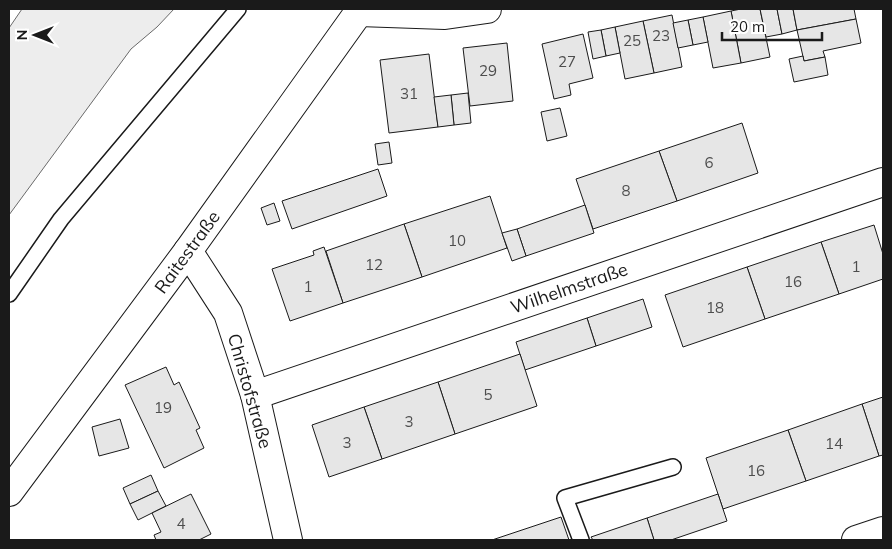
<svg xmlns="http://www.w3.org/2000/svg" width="892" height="549" font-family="Mulish,sans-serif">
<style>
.green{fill:#ededed;stroke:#6a6a6a}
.building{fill:#e6e6e6;stroke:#1a1a1a}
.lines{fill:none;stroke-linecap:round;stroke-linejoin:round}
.service-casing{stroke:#1a1a1a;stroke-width:18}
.minor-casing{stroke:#1a1a1a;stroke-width:30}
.service{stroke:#fff;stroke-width:15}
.minor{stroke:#fff;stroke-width:28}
.labels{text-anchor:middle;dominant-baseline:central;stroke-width:4;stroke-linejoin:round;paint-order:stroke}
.number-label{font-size:15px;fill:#4d4d4d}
.street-label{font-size:18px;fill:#1a1a1a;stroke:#fff}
</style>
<rect width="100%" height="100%" fill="#fff"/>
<path class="green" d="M 22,9 L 174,9 L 157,27 L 131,49 L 9,215 L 9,28 Z"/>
<g class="building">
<path d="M 741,9 L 760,9 L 770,57 L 741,63 L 731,11 Z"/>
<path d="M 760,9 L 777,9 L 782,34 L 766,37 Z"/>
<path d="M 777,9 L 793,9 L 797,30 L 782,34 Z"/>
<path d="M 793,9 L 854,9 L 856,19 L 797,30 Z"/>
<path d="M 731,11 L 741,63 L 713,68 L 703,17 Z"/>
<path d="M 672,15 L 682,67 L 654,73 L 643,21 Z"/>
<path d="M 703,17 L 708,42 L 693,45 L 688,20 Z"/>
<path d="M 856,19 L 861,43 L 823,51 L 825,57 L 804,61 L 797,30 Z"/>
<path d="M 688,20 L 693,45 L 678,48 L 673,23 Z"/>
<path d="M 643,21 L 654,73 L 625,79 L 615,27 Z"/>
<path d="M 615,27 L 620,53 L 606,56 L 601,30 Z"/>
<path d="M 601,30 L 606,56 L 593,59 L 588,32 Z"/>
<path d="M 583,34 L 593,78 L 569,84 L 571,95 L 554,99 L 542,44 Z"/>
<path d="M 507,43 L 513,101 L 470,106 L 463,48 Z"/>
<path d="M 429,54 L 438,127 L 389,133 L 380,60 Z"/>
<path d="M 803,56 L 804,61 L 825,57 L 828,75 L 794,82 L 789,59 Z"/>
<path d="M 468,93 L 471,123 L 454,125 L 451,95 Z"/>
<path d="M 451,95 L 454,125 L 438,127 L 434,97 Z"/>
<path d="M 560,108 L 567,136 L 547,141 L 541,112 Z"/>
<path d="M 742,123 L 758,173 L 677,201 L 659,151 Z"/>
<path d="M 389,142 L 392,163 L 378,165 L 375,144 Z"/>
<path d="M 659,151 L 677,201 L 593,229 L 576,179 Z"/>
<path d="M 378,169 L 387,196 L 292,229 L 282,201 Z"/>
<path d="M 490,196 L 507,248 L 422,277 L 404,224 Z"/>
<path d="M 274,203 L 280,221 L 267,225 L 261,208 Z"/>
<path d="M 585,205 L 594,233 L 526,256 L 517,229 Z"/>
<path d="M 404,224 L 422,277 L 343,303 L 326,251 Z"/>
<path d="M 874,225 L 883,254 L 883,279 L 839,294 L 821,242 Z"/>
<path d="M 517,229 L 526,256 L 512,261 L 502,233 Z"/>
<path d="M 821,242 L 839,294 L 765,319 L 747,267 Z"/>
<path d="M 324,247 L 343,303 L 290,321 L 272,269 L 314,255 L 313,251 Z"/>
<path d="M 747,267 L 765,319 L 683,347 L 665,295 Z"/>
<path d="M 643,299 L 652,327 L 596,346 L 587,318 Z"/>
<path d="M 587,318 L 596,346 L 525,370 L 516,342 Z"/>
<path d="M 520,354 L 537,406 L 455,434 L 438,382 Z"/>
<path d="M 166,367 L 174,385 L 179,382 L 200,428 L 196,430 L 204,448 L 164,468 L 125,385 Z"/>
<path d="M 438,382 L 455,434 L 382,459 L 364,407 Z"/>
<path d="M 883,397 L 883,455 L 879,456 L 862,404 Z"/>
<path d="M 862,404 L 879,456 L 806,481 L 788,430 Z"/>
<path d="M 364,407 L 382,459 L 329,477 L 312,425 Z"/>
<path d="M 120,419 L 129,448 L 99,456 L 92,427 Z"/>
<path d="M 788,430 L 806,481 L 723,509 L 706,458 Z"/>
<path d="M 151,475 L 158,491 L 130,504 L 123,488 Z"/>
<path d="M 158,491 L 166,506 L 138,520 L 130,504 Z"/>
<path d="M 191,494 L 211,534 L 199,540 L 156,540 L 154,535 L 161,532 L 152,513 Z"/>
<path d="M 718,494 L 727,521 L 671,540 L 654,540 L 647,518 Z"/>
<path d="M 561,517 L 569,540 L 492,540 Z"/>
<path d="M 647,518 L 654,540 L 593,540 L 591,537 Z"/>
</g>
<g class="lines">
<defs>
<g id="service">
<path d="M 9,294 L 61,219 L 238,9"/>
<path d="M 581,540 L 565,498 L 673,467"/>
</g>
<g id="minor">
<path d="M 359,12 L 445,15 L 487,9"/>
<path d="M 188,251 L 228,313 L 255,395 L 288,540"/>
<path d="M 255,395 L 883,182"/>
<path d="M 9,492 L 188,251 L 361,9"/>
<path d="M 856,540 L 883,531"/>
</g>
</defs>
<use href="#service" class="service-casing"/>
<use href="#minor" class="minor-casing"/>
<use href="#service" class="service"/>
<use href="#minor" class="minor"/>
</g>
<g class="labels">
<g class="number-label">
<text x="661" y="35">23</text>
<text x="632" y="40">25</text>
<text x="567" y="61">27</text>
<text x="488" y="70">29</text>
<text x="409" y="93">31</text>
<text x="709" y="162">6</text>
<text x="626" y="190">8</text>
<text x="457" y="240">10</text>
<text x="374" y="264">12</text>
<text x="856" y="266">1</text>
<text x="793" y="281">16</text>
<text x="308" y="286">1</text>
<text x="715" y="307">18</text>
<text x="488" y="394">5</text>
<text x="163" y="407">19</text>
<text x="409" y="421">3</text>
<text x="347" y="442">3</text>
<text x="834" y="443">14</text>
<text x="756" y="470">16</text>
<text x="181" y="523">4</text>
</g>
<g class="street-label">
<text transform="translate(187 252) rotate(-54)">Raitestraße</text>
<text transform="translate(569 288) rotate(-19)">Wilhelmstraße</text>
<text transform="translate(250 391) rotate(74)">Christofstraße</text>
</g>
</g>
<rect width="892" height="549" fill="none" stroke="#1a1a1a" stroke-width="20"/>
<g transform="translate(35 35) rotate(270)" stroke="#ffffff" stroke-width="4" paint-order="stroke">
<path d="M0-4L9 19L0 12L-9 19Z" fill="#1a1a1a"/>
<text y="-8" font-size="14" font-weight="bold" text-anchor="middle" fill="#1a1a1a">N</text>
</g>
<path d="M722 32v8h100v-8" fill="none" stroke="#1a1a1a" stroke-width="2.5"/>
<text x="730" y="32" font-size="15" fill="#1a1a1a" stroke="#ffffff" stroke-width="4" paint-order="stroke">20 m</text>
</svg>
